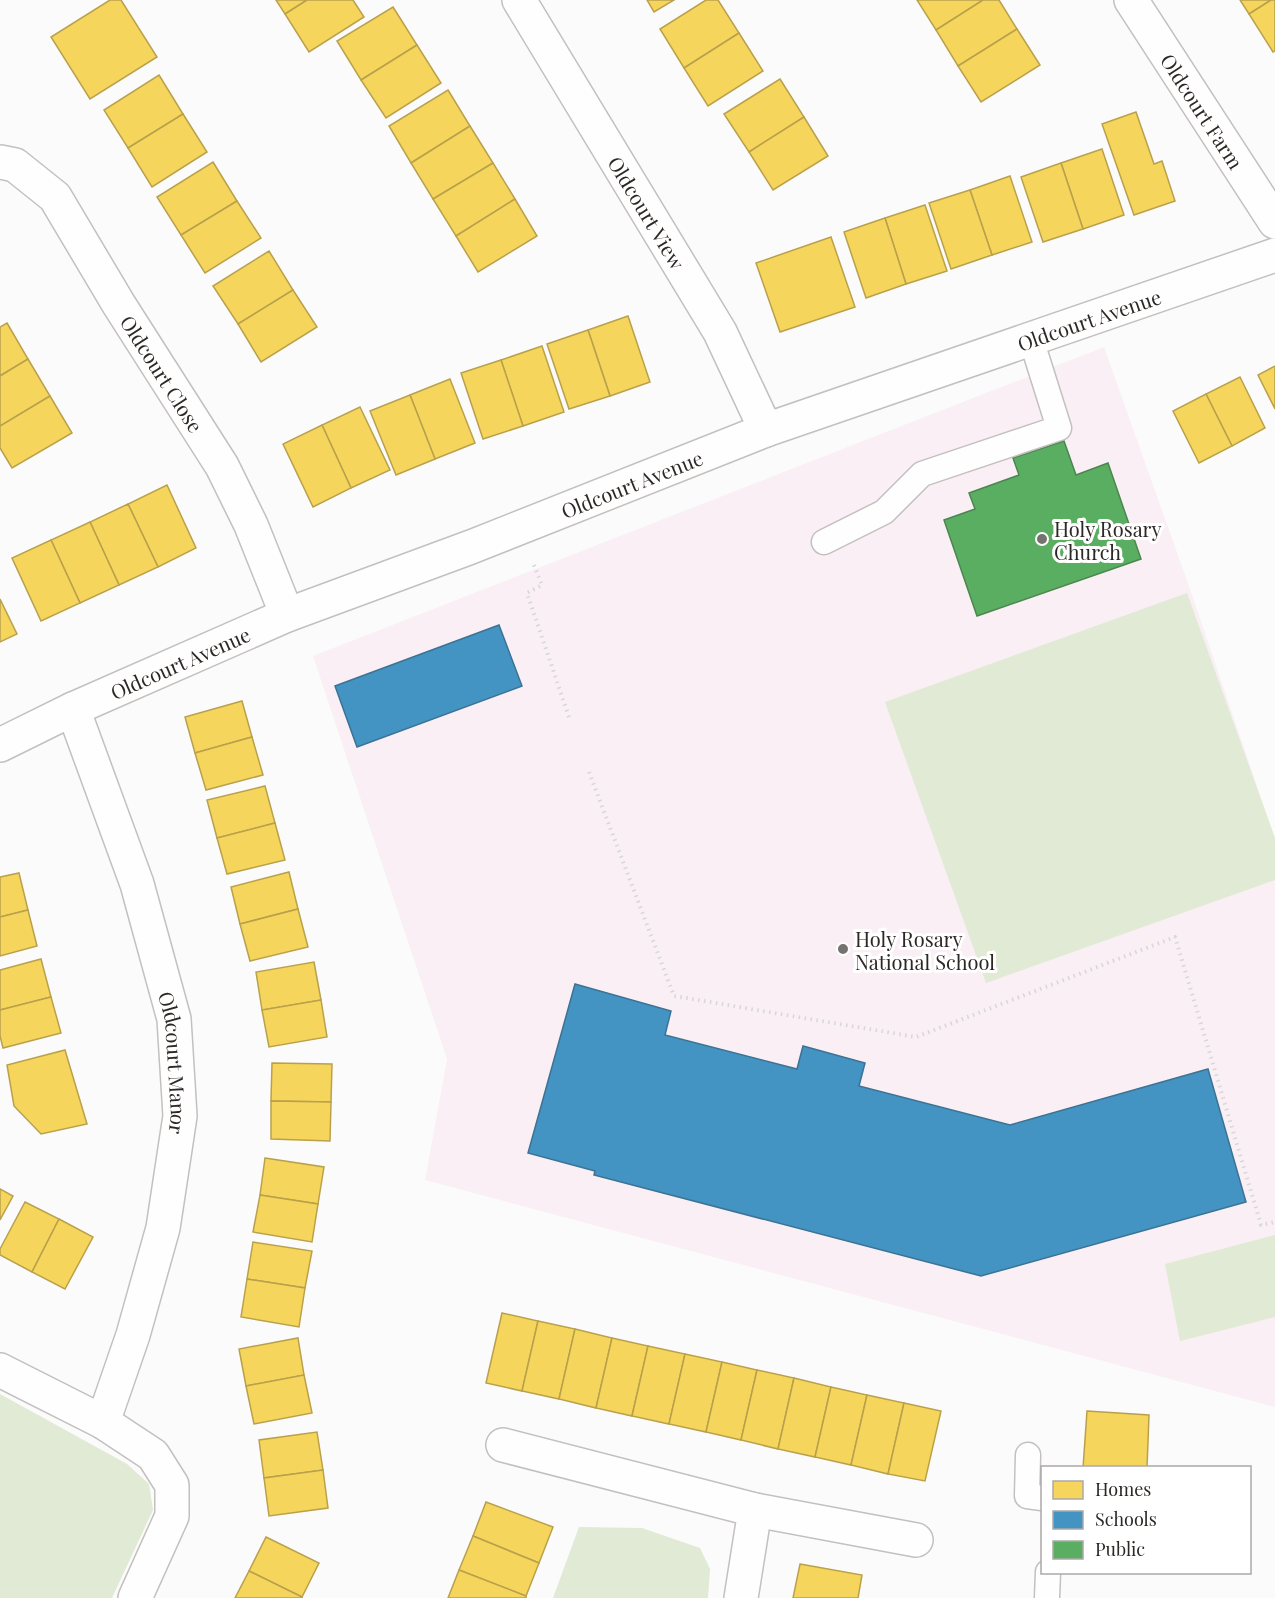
<svg xmlns="http://www.w3.org/2000/svg" width="1275" height="1598" font-family="'Playfair Display',serif">
<style>
.education{fill:#f9eff4}
.green{fill:#e0ead4}
.homes{fill:#f6d55c;stroke:#b9a14c;stroke-width:1.5}
.schools{fill:#4393c3;stroke:#3c7394;stroke-width:1.5}
.public{fill:#5aae61;stroke:#4c864f;stroke-width:1.5}
.lines{fill:none;stroke-linecap:round;stroke-linejoin:round}
.lane-casing{stroke:#c3c0bf;stroke-width:27}
.street-casing{stroke:#c3c0bf;stroke-width:36}
.path{stroke:#d7d7d7;stroke-width:4;stroke-dasharray:1.5 4.5;stroke-linecap:butt}
.lane{stroke:#fffefe;stroke-width:24}
.street{stroke:#fffefe;stroke-width:33}
.poi-dot{fill:#757270;stroke:#fff;stroke-width:2}
.labels{text-anchor:middle;dominant-baseline:central;stroke-width:6;stroke-linejoin:round;paint-order:stroke}
.street-label{font-size:20px;fill:#2c2825;stroke:#fff}
.poi-label{font-size:20px;fill:#2c2825;stroke:#fff;text-anchor:start}
</style>
<rect width="100%" height="100%" fill="#fcfbfb"/>
<path class="education" d="M 1104,347 L 1190,589 L 1275,839 L 1275,1407 L 425,1180 L 447,1059 L 313,656 Z"/>
<g class="green">
<path d="M 1187,593 L 1275,838 L 1275,880 L 986,983 L 885,702 Z"/>
<path d="M 1275,1235 L 1275,1317 L 1180,1341 L 1165,1264 Z"/>
<path d="M 0,1394 L 127,1464 L 149,1484 L 153,1510 L 112,1598 L 0,1598 Z"/>
<path d="M 579,1527 L 642,1528 L 700,1548 L 710,1569 L 708,1598 L 553,1598 Z"/>
</g>
<g class="homes">
<path d="M 110,0 L 121,0 L 157,57 L 90,99 L 51,37 Z"/>
<path d="M 276,0 L 307,0 L 285,14 Z"/>
<path d="M 307,0 L 353,0 L 364,17 L 309,52 L 285,14 Z"/>
<path d="M 647,0 L 674,0 L 654,12 Z"/>
<path d="M 706,0 L 718,0 L 739,33 L 684,68 L 660,29 Z"/>
<path d="M 917,0 L 983,0 L 936,30 Z"/>
<path d="M 983,0 L 999,0 L 1017,29 L 958,66 L 936,30 Z"/>
<path d="M 1240,0 L 1271,0 L 1249,14 Z"/>
<path d="M 1271,0 L 1275,0 L 1275,51 L 1273,52 L 1249,14 Z"/>
<path d="M 393,7 L 417,45 L 361,80 L 337,41 Z"/>
<path d="M 1017,29 L 1040,65 L 981,102 L 958,66 Z"/>
<path d="M 739,33 L 763,71 L 708,106 L 684,68 Z"/>
<path d="M 417,45 L 441,83 L 386,118 L 361,80 Z"/>
<path d="M 159,75 L 183,114 L 128,148 L 104,110 Z"/>
<path d="M 780,79 L 804,117 L 749,152 L 724,114 Z"/>
<path d="M 448,90 L 470,126 L 411,163 L 389,126 Z"/>
<path d="M 1136,112 L 1154,164 L 1162,161 L 1175,201 L 1134,215 L 1102,124 Z"/>
<path d="M 183,114 L 207,152 L 152,187 L 128,148 Z"/>
<path d="M 804,117 L 828,156 L 773,190 L 749,152 Z"/>
<path d="M 470,126 L 493,163 L 433,199 L 411,163 Z"/>
<path d="M 1102,149 L 1124,215 L 1083,229 L 1061,163 Z"/>
<path d="M 213,162 L 237,201 L 181,235 L 157,197 Z"/>
<path d="M 493,163 L 515,199 L 456,236 L 433,199 Z"/>
<path d="M 1061,163 L 1083,229 L 1043,242 L 1021,177 Z"/>
<path d="M 1010,176 L 1032,242 L 992,255 L 970,190 Z"/>
<path d="M 970,190 L 992,255 L 951,269 L 929,203 Z"/>
<path d="M 515,199 L 537,236 L 478,272 L 456,236 Z"/>
<path d="M 237,201 L 261,238 L 205,273 L 181,235 Z"/>
<path d="M 925,205 L 947,271 L 906,284 L 885,218 Z"/>
<path d="M 885,218 L 906,284 L 866,298 L 844,232 Z"/>
<path d="M 831,237 L 855,307 L 780,332 L 756,263 Z"/>
<path d="M 269,251 L 293,290 L 238,324 L 213,286 Z"/>
<path d="M 293,290 L 317,327 L 261,362 L 238,324 Z"/>
<path d="M 628,316 L 650,382 L 610,396 L 588,330 Z"/>
<path d="M 7,323 L 28,359 L 0,376 L 0,327 Z"/>
<path d="M 588,330 L 610,396 L 569,409 L 547,344 Z"/>
<path d="M 542,346 L 564,412 L 523,426 L 501,360 Z"/>
<path d="M 28,359 L 50,396 L 0,426 L 0,376 Z"/>
<path d="M 501,360 L 523,426 L 483,439 L 461,373 Z"/>
<path d="M 1275,366 L 1275,409 L 1258,375 Z"/>
<path d="M 1240,377 L 1265,428 L 1232,446 L 1206,394 Z"/>
<path d="M 450,379 L 475,443 L 435,459 L 410,395 Z"/>
<path d="M 1206,394 L 1232,446 L 1199,463 L 1173,411 Z"/>
<path d="M 410,395 L 435,459 L 396,475 L 370,411 Z"/>
<path d="M 50,396 L 72,433 L 12,468 L 0,448 L 0,426 Z"/>
<path d="M 360,407 L 390,470 L 351,488 L 322,425 Z"/>
<path d="M 322,425 L 351,488 L 313,507 L 283,444 Z"/>
<path d="M 167,485 L 196,548 L 158,567 L 128,504 Z"/>
<path d="M 128,504 L 158,567 L 119,585 L 90,522 Z"/>
<path d="M 90,522 L 119,585 L 80,603 L 51,540 Z"/>
<path d="M 51,540 L 80,603 L 41,621 L 12,558 Z"/>
<path d="M 0,599 L 17,634 L 0,642 Z"/>
<path d="M 242,701 L 252,737 L 195,753 L 185,717 Z"/>
<path d="M 252,737 L 263,775 L 206,790 L 195,753 Z"/>
<path d="M 265,786 L 275,823 L 217,838 L 207,800 Z"/>
<path d="M 275,823 L 285,860 L 227,874 L 217,838 Z"/>
<path d="M 289,872 L 298,909 L 240,924 L 231,887 Z"/>
<path d="M 19,873 L 28,910 L 0,917 L 0,877 Z"/>
<path d="M 298,909 L 308,947 L 250,961 L 240,924 Z"/>
<path d="M 28,910 L 37,946 L 0,956 L 0,917 Z"/>
<path d="M 41,959 L 51,997 L 0,1010 L 0,970 Z"/>
<path d="M 314,962 L 321,1000 L 262,1010 L 256,972 Z"/>
<path d="M 51,997 L 61,1033 L 3,1048 L 0,1036 L 0,1010 Z"/>
<path d="M 321,1000 L 327,1037 L 269,1047 L 262,1010 Z"/>
<path d="M 65,1050 L 87,1124 L 41,1134 L 14,1106 L 7,1065 Z"/>
<path d="M 272,1063 L 332,1064 L 331,1102 L 271,1101 Z"/>
<path d="M 271,1101 L 331,1102 L 330,1141 L 271,1139 Z"/>
<path d="M 265,1158 L 324,1167 L 318,1204 L 260,1195 Z"/>
<path d="M 0,1189 L 13,1196 L 0,1220 Z"/>
<path d="M 260,1195 L 318,1204 L 312,1242 L 253,1232 Z"/>
<path d="M 25,1202 L 59,1219 L 32,1272 L 0,1255 L 0,1249 Z"/>
<path d="M 59,1219 L 93,1237 L 65,1289 L 32,1272 Z"/>
<path d="M 253,1242 L 312,1251 L 305,1288 L 247,1279 Z"/>
<path d="M 247,1279 L 305,1288 L 299,1327 L 241,1317 Z"/>
<path d="M 502,1313 L 538,1321 L 522,1391 L 486,1383 Z"/>
<path d="M 538,1321 L 575,1329 L 559,1399 L 522,1391 Z"/>
<path d="M 575,1329 L 612,1338 L 596,1408 L 559,1399 Z"/>
<path d="M 298,1338 L 304,1375 L 246,1386 L 239,1349 Z"/>
<path d="M 612,1338 L 648,1346 L 632,1416 L 596,1408 Z"/>
<path d="M 648,1346 L 685,1354 L 669,1424 L 632,1416 Z"/>
<path d="M 685,1354 L 722,1362 L 706,1432 L 669,1424 Z"/>
<path d="M 722,1362 L 757,1370 L 741,1440 L 706,1432 Z"/>
<path d="M 757,1370 L 794,1378 L 778,1449 L 741,1440 Z"/>
<path d="M 304,1375 L 312,1413 L 254,1424 L 246,1386 Z"/>
<path d="M 794,1378 L 831,1387 L 815,1457 L 778,1449 Z"/>
<path d="M 831,1387 L 867,1395 L 851,1465 L 815,1457 Z"/>
<path d="M 867,1395 L 904,1403 L 888,1474 L 851,1465 Z"/>
<path d="M 904,1403 L 941,1411 L 925,1481 L 888,1474 Z"/>
<path d="M 1087,1411 L 1149,1415 L 1147,1468 L 1083,1468 Z"/>
<path d="M 317,1432 L 323,1470 L 264,1478 L 259,1440 Z"/>
<path d="M 323,1470 L 328,1508 L 269,1516 L 264,1478 Z"/>
<path d="M 486,1502 L 553,1527 L 539,1563 L 473,1536 Z"/>
<path d="M 473,1536 L 539,1563 L 526,1596 L 459,1570 Z"/>
<path d="M 266,1537 L 319,1563 L 302,1597 L 249,1571 Z"/>
<path d="M 800,1564 L 862,1575 L 858,1598 L 793,1598 Z"/>
<path d="M 459,1570 L 526,1596 L 526,1598 L 448,1598 Z"/>
<path d="M 249,1571 L 302,1597 L 302,1598 L 235,1598 Z"/>
</g>
<g class="schools">
<path d="M 499,625 L 522,686 L 357,747 L 335,686 Z"/>
<path d="M 575,984 L 671,1011 L 665,1035 L 797,1069 L 803,1046 L 865,1063 L 859,1086 L 1010,1125 L 1208,1069 L 1246,1202 L 981,1276 L 594,1175 L 595,1171 L 528,1153 Z"/>
</g>
<path class="public" d="M 1064,441 L 1076,475 L 1108,463 L 1141,559 L 977,616 L 944,520 L 975,509 L 969,493 L 1019,475 L 1013,458 Z"/>
<g class="lines">
<defs>
<g id="lane">
<path d="M 824,542 L 884,512 L 922,474 L 1059,428 L 1031,339"/>
<path d="M 1028,1455 L 1027,1496 L 1042,1498"/>
<path d="M 1047,1598 L 1048,1572"/>
</g>
<g id="street">
<path id="s1" d="M 519,0 L 720,332 L 766,430"/>
<path id="s2" d="M 1131,0 L 1275,222"/>
<path id="s3" d="M 0,162 L 15,165 L 55,197 L 118,303 L 222,466 L 251,525 L 287,615"/>
<path id="s4" d="M 73,709 L 137,884 L 174,1019 L 180,1116 L 163,1228 L 133,1335 L 103,1422"/>
<path id="s5" d="M 0,745 L 73,709 L 287,615 L 471,547 L 766,430 L 1275,255"/>
<path d="M 0,1370 L 103,1422 L 153,1455 L 172,1485 L 172,1516 L 135,1598"/>
<path d="M 503,1445 L 755,1510 L 916,1540"/>
<path d="M 741,1598 L 755,1510"/>
</g>
</defs>
<use href="#lane" class="lane-casing"/>
<use href="#street" class="street-casing"/>
<g class="path">
<path d="M 534,565 L 542,585 L 527,593 L 570,720"/>
<path d="M 589,772 L 674,996 L 916,1037 L 1175,937 L 1261,1225 L 1275,1222"/>
</g>
<use href="#lane" class="lane"/>
<use href="#street" class="street"/>
</g>
<g class="poi-dot">
<circle cx="1042" cy="539" r="6"/>
<circle cx="843" cy="949" r="6"/>
</g>
<g class="labels">
<g class="street-label">
<text stroke="none"><textPath href="#s2" startOffset="132">Oldcourt Farm</textPath></text>
<text stroke="none"><textPath href="#s1" startOffset="248">Oldcourt View</textPath></text>
<text stroke="none"><textPath href="#s5" startOffset="1170">Oldcourt Avenue</textPath></text>
<text stroke="none"><textPath href="#s3" startOffset="273">Oldcourt Close</textPath></text>
<text stroke="none"><textPath href="#s5" startOffset="684">Oldcourt Avenue</textPath></text>
<text stroke="none"><textPath href="#s5" startOffset="198">Oldcourt Avenue</textPath></text>
<text stroke="none"><textPath href="#s4" startOffset="370">Oldcourt Manor</textPath></text>
</g>
<g class="poi-label">
<text x="1054" y="528">Holy Rosary<tspan x="1054" dy="23">Church</tspan></text>
<text x="855" y="938">Holy Rosary<tspan x="855" dy="23">National School</tspan></text>
</g>
</g>
<rect x="1041" y="1466" width="210" height="108" fill="#ffffff" stroke="#aba9a8" stroke-width="1.5"/>
<rect x="1053" y="1481" width="30" height="18" fill="#f6d55c" stroke="#aba9a8" stroke-width="1.5"/>
<text x="1095" y="1496" font-size="18" fill="#2c2825">Homes</text>
<rect x="1053" y="1511" width="30" height="18" fill="#4393c3" stroke="#aba9a8" stroke-width="1.5"/>
<text x="1095" y="1526" font-size="18" fill="#2c2825">Schools</text>
<rect x="1053" y="1541" width="30" height="18" fill="#5aae61" stroke="#aba9a8" stroke-width="1.5"/>
<text x="1095" y="1556" font-size="18" fill="#2c2825">Public</text>
</svg>
